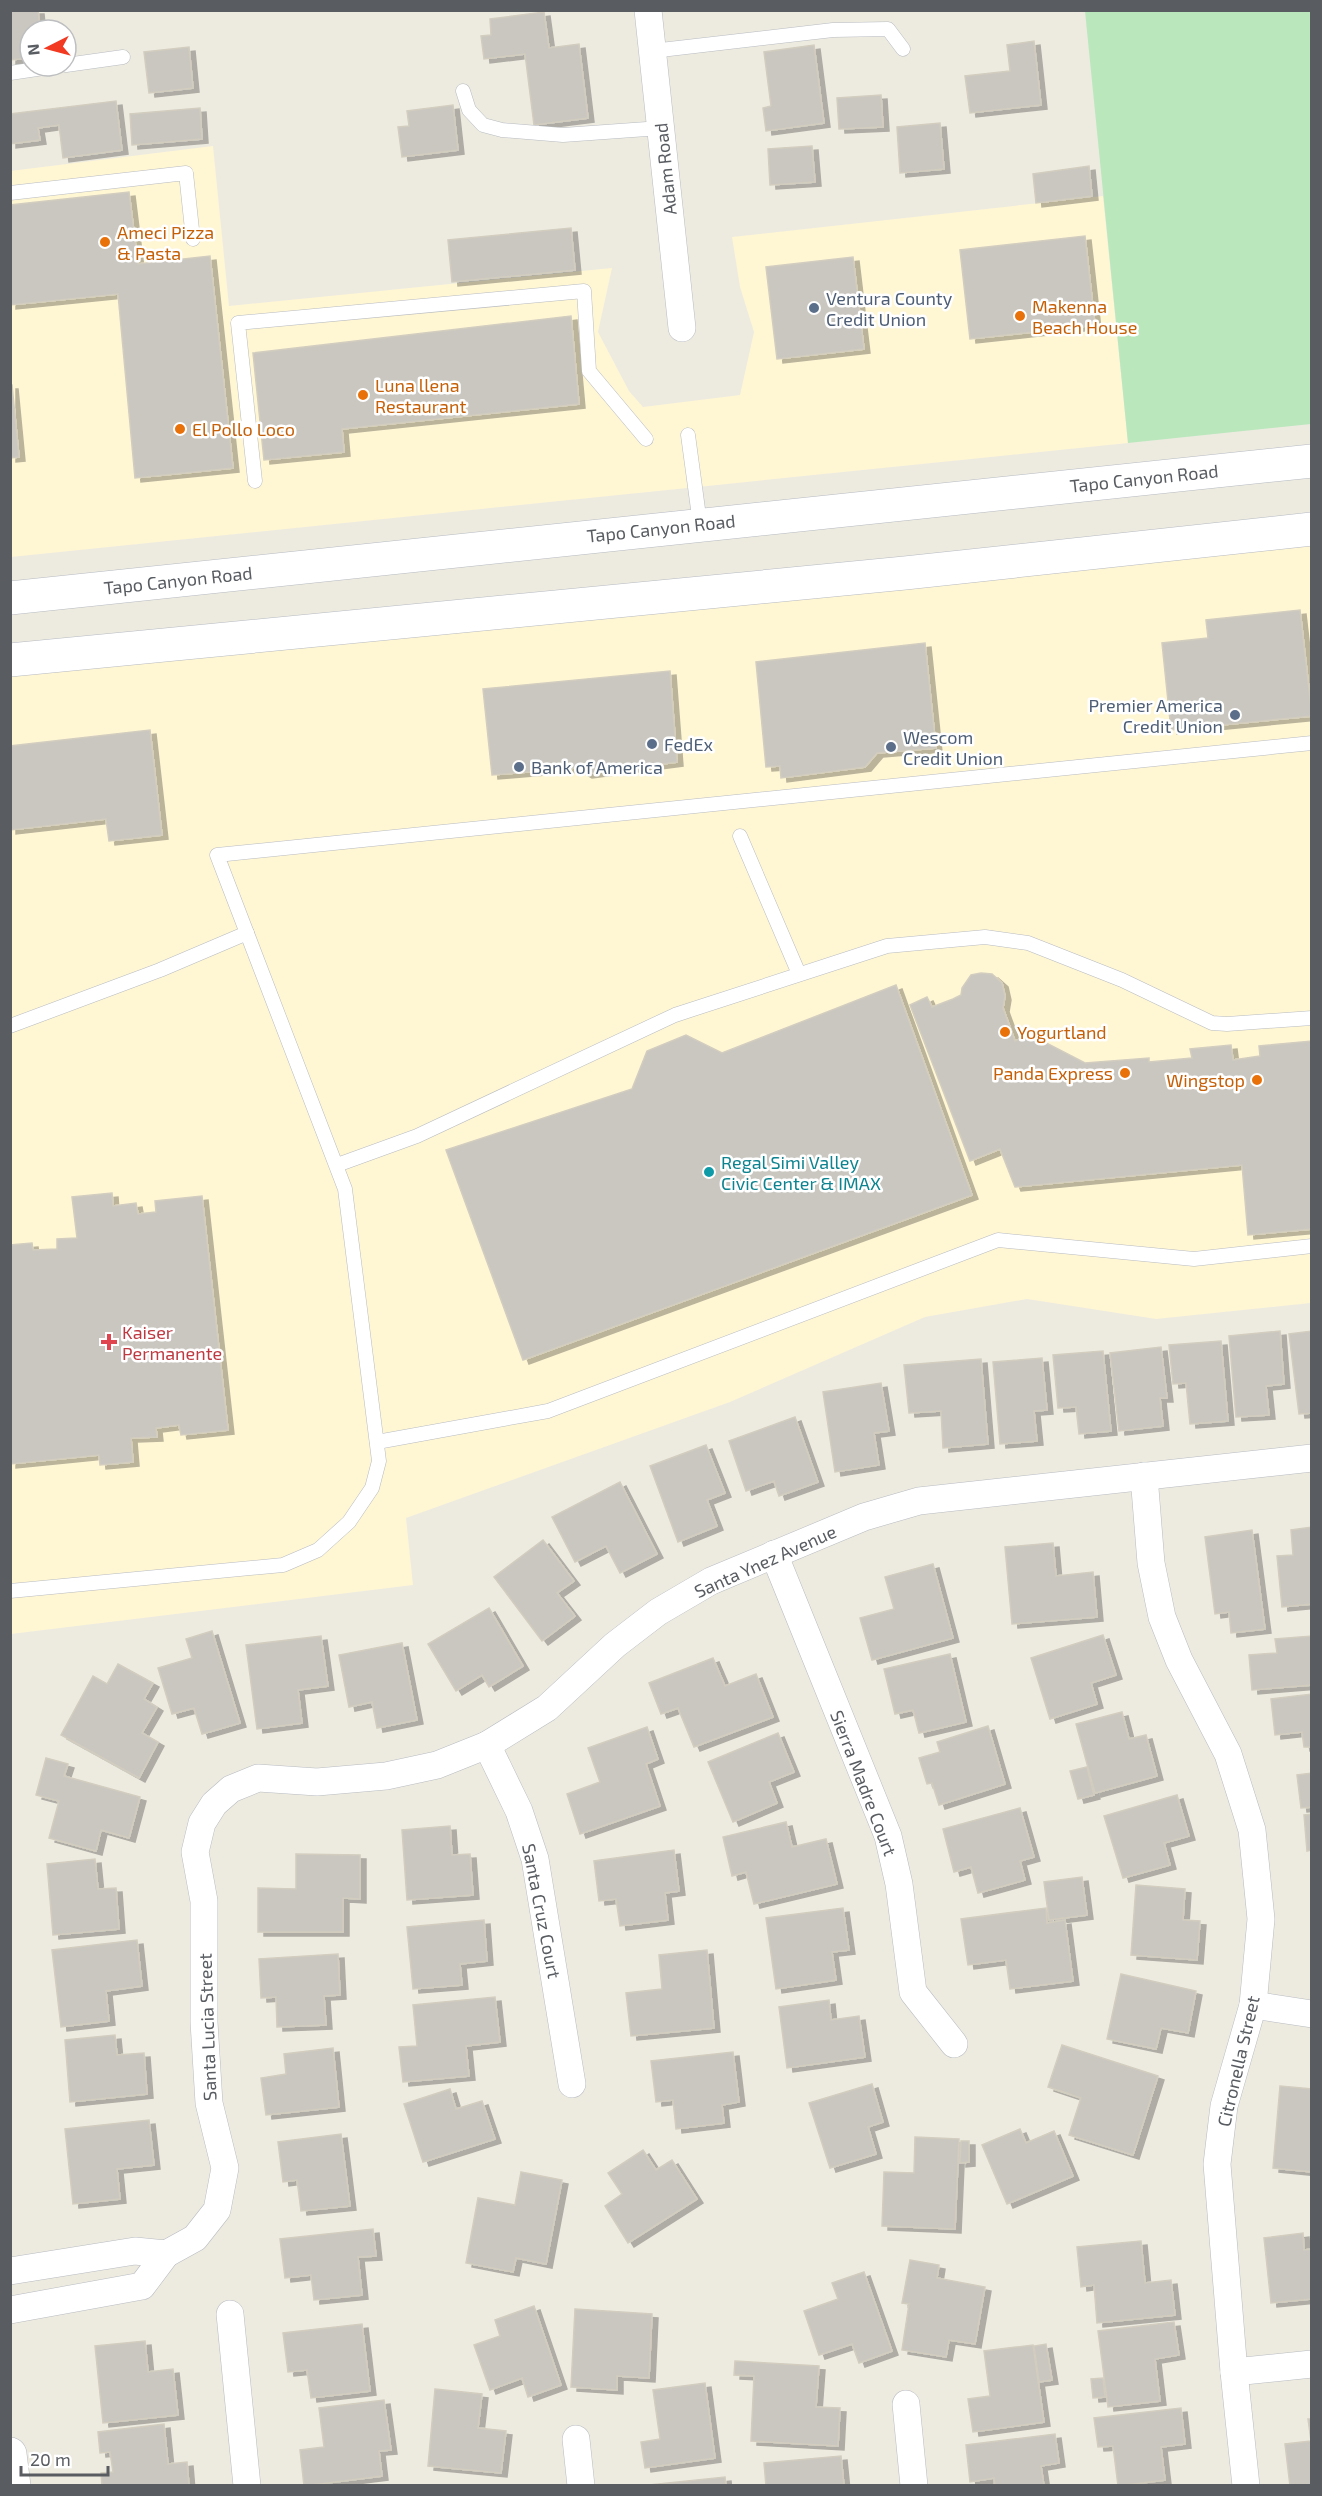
<svg xmlns="http://www.w3.org/2000/svg" width="1322" height="2496" font-family="'Exo 2',sans-serif">
<style>
.commercial{fill:#fff6d4}
.green{fill:#bbe7bd}
.building{fill:#cac7c0;stroke:#d2cdbf;stroke-width:1.5;filter:url(#shadow)}
.lines{fill:none;stroke-linecap:round;stroke-linejoin:round}
.service-casing{stroke:#b8bbc0;stroke-width:15}
.minor-casing{stroke:#b8bbc0;stroke-width:28}
.secondary-casing{stroke:#b6bac0;stroke-width:34}
.service{stroke:#fff;stroke-width:14}
.minor{stroke:#fff;stroke-width:27}
.secondary{stroke:#fff;stroke-width:33}
.food-dot{fill:#e8710a;stroke:#fff;stroke-width:2}
.service-dot{fill:#5c6f8a;stroke:#fff;stroke-width:2}
.culture-dot{fill:#0f9aa8;stroke:#fff;stroke-width:2}
.health-dot{fill:#e0444e;stroke:#fff;stroke-width:2}
.labels{text-anchor:middle;dominant-baseline:central;stroke-width:5;stroke-linejoin:round;paint-order:stroke}
.street-label{font-size:18px;fill:#595d62;stroke:#fff}
.food-label{font-size:18px;fill:#c56008;stroke:#fff;text-anchor:start}
.service-label{font-size:18px;fill:#4e5e75;stroke:#fff;text-anchor:start}
.culture-label{font-size:18px;fill:#0d838f;stroke:#fff;text-anchor:start}
.health-label{font-size:18px;fill:#be3a42;stroke:#fff;text-anchor:start}
</style>
<defs>
<filter id="shadow"><feDropShadow dx="6" dy="4" stdDeviation="0" flood-color="#0004"/></filter>
</defs>
<rect width="100%" height="100%" fill="#edebe0"/>
<g class="commercial">
<path d="M 213,146 L 229,306 L 612,268 L 598,332 L 629,391 L 643,407 L 740,395 L 754,332 L 740,287 L 732,237 L 1103,196 L 1128,443 L 11,557 L 10,171 Z"/>
<path d="M 1311,540 L 1311,1303 L 1156,1319 L 1027,1299 L 925,1317 L 730,1402 L 406,1518 L 413,1585 L 11,1634 L 10,672 Z"/>
</g>
<path class="green" d="M 1085,11 L 1311,11 L 1311,424 L 1128,443 Z"/>
<g class="building">
<path d="M 10,10 L 38,10 L 40,30 L 30,30 L 30,58 L 10,60 Z"/>
<path d="M 544,12 L 549,48 L 579,44 L 588,118 L 534,125 L 525,54 L 484,59 L 481,36 L 491,35 L 490,19 Z"/>
<path d="M 1034,41 L 1041,105 L 970,113 L 965,76 L 1010,71 L 1007,45 Z"/>
<path d="M 814,45 L 824,123 L 766,131 L 763,108 L 771,106 L 764,52 Z"/>
<path d="M 189,47 L 193,88 L 149,93 L 144,52 Z"/>
<path d="M 881,95 L 883,127 L 839,129 L 837,98 Z"/>
<path d="M 116,101 L 122,150 L 63,158 L 59,125 L 38,128 L 40,140 L 10,144 L 10,114 Z"/>
<path d="M 453,105 L 458,150 L 402,157 L 398,127 L 409,126 L 407,111 Z"/>
<path d="M 200,108 L 202,139 L 132,145 L 130,114 Z"/>
<path d="M 940,123 L 944,169 L 900,173 L 897,127 Z"/>
<path d="M 812,146 L 815,182 L 770,185 L 768,149 Z"/>
<path d="M 1089,166 L 1092,196 L 1036,203 L 1033,174 Z"/>
<path d="M 129,192 L 138,264 L 210,256 L 233,468 L 135,478 L 118,294 L 10,305 L 10,205 Z"/>
<path d="M 571,228 L 575,270 L 452,282 L 448,240 Z"/>
<path d="M 1085,236 L 1095,325 L 970,339 L 960,250 Z"/>
<path d="M 853,257 L 864,349 L 777,359 L 766,267 Z"/>
<path d="M 571,316 L 579,404 L 342,429 L 344,452 L 264,460 L 253,353 Z"/>
<path d="M 10,385 L 12,385 L 19,457 L 10,458 Z"/>
<path d="M 1300,610 L 1312,716 L 1171,730 L 1162,643 L 1208,638 L 1206,620 Z"/>
<path d="M 925,643 L 936,748 L 877,753 L 865,767 L 781,778 L 780,766 L 766,767 L 756,662 Z"/>
<path d="M 670,671 L 677,762 L 586,774 L 576,768 L 492,775 L 483,689 Z"/>
<path d="M 150,730 L 162,835 L 109,841 L 106,819 L 10,830 L 10,746 Z"/>
<path d="M 981,973 L 992,974 L 1002,983 L 1005,996 L 1003,1008 L 1015,1041 L 1031,1035 L 1085,1063 L 1149,1058 L 1149,1062 L 1192,1058 L 1190,1049 L 1231,1045 L 1233,1060 L 1260,1056 L 1259,1046 L 1312,1041 L 1312,1229 L 1248,1235 L 1242,1165 L 1015,1187 L 1000,1149 L 970,1161 L 910,1005 L 927,997 L 932,1007 L 953,999 L 961,995 L 962,988 L 971,975 Z"/>
<path d="M 896,985 L 972,1195 L 523,1360 L 446,1150 L 632,1089 L 647,1051 L 686,1035 L 722,1053 Z"/>
<path d="M 112,1193 L 113,1206 L 136,1203 L 138,1214 L 156,1212 L 155,1201 L 202,1196 L 228,1430 L 181,1435 L 179,1425 L 156,1428 L 157,1437 L 131,1438 L 133,1462 L 100,1465 L 99,1455 L 10,1464 L 10,1245 L 32,1243 L 33,1250 L 57,1249 L 57,1239 L 77,1238 L 72,1197 Z"/>
<path d="M 1280,1331 L 1284,1384 L 1266,1386 L 1269,1415 L 1236,1417 L 1229,1336 Z"/>
<path d="M 1312,1331 L 1312,1413 L 1299,1414 L 1289,1334 Z"/>
<path d="M 1221,1341 L 1228,1421 L 1190,1424 L 1186,1383 L 1173,1384 L 1169,1345 Z"/>
<path d="M 1161,1347 L 1167,1398 L 1160,1398 L 1163,1426 L 1119,1431 L 1110,1353 Z"/>
<path d="M 1103,1351 L 1111,1431 L 1079,1434 L 1076,1407 L 1058,1408 L 1053,1355 Z"/>
<path d="M 1042,1358 L 1047,1410 L 1034,1411 L 1037,1441 L 1000,1444 L 993,1362 Z"/>
<path d="M 981,1359 L 988,1444 L 943,1448 L 941,1411 L 909,1413 L 904,1365 Z"/>
<path d="M 881,1383 L 889,1431 L 874,1433 L 879,1465 L 835,1472 L 823,1392 Z"/>
<path d="M 795,1417 L 818,1482 L 779,1496 L 774,1481 L 746,1491 L 729,1441 Z"/>
<path d="M 706,1445 L 725,1493 L 707,1500 L 717,1526 L 678,1542 L 650,1466 Z"/>
<path d="M 620,1482 L 657,1554 L 620,1573 L 606,1546 L 575,1562 L 552,1517 Z"/>
<path d="M 1312,1527 L 1312,1604 L 1282,1607 L 1277,1556 L 1293,1555 L 1291,1530 Z"/>
<path d="M 1252,1530 L 1265,1629 L 1231,1633 L 1229,1612 L 1215,1614 L 1205,1537 Z"/>
<path d="M 543,1540 L 574,1581 L 557,1593 L 575,1616 L 542,1641 L 494,1577 Z"/>
<path d="M 1053,1543 L 1056,1576 L 1093,1572 L 1097,1617 L 1012,1624 L 1005,1547 Z"/>
<path d="M 933,1564 L 953,1638 L 872,1660 L 860,1618 L 894,1609 L 885,1577 Z"/>
<path d="M 489,1608 L 523,1666 L 489,1687 L 482,1675 L 456,1691 L 428,1644 Z"/>
<path d="M 212,1631 L 240,1723 L 202,1734 L 194,1708 L 172,1714 L 158,1668 L 192,1658 L 186,1639 Z"/>
<path d="M 1103,1635 L 1116,1675 L 1091,1683 L 1097,1704 L 1050,1719 L 1031,1658 Z"/>
<path d="M 321,1636 L 328,1686 L 298,1690 L 302,1723 L 257,1729 L 246,1645 Z"/>
<path d="M 1312,1636 L 1312,1685 L 1252,1690 L 1249,1655 L 1277,1653 L 1275,1639 Z"/>
<path d="M 402,1643 L 417,1720 L 377,1728 L 372,1702 L 349,1707 L 339,1655 Z"/>
<path d="M 950,1654 L 966,1722 L 919,1733 L 913,1710 L 895,1714 L 884,1669 Z"/>
<path d="M 713,1658 L 725,1686 L 756,1674 L 773,1717 L 694,1747 L 678,1708 L 661,1714 L 649,1683 Z"/>
<path d="M 118,1664 L 153,1683 L 144,1699 L 157,1707 L 142,1733 L 158,1742 L 139,1778 L 61,1735 L 93,1676 L 107,1684 Z"/>
<path d="M 1312,1694 L 1312,1747 L 1304,1747 L 1302,1732 L 1275,1735 L 1271,1699 Z"/>
<path d="M 1122,1712 L 1129,1739 L 1146,1735 L 1157,1776 L 1095,1793 L 1076,1724 Z"/>
<path d="M 988,1726 L 1005,1784 L 939,1805 L 932,1783 L 927,1784 L 919,1758 L 940,1752 L 937,1742 Z"/>
<path d="M 647,1727 L 658,1759 L 646,1764 L 660,1806 L 580,1834 L 567,1794 L 600,1782 L 588,1748 Z"/>
<path d="M 778,1733 L 794,1772 L 769,1782 L 777,1803 L 733,1822 L 708,1762 Z"/>
<path d="M 46,1758 L 68,1764 L 64,1776 L 140,1797 L 129,1838 L 101,1830 L 96,1851 L 49,1838 L 59,1801 L 36,1795 Z"/>
<path d="M 1087,1767 L 1094,1795 L 1078,1799 L 1070,1771 Z"/>
<path d="M 1312,1773 L 1312,1807 L 1301,1808 L 1297,1775 Z"/>
<path d="M 1177,1795 L 1189,1836 L 1164,1843 L 1170,1865 L 1123,1878 L 1104,1816 Z"/>
<path d="M 1020,1808 L 1034,1857 L 1020,1861 L 1025,1880 L 978,1893 L 971,1867 L 954,1872 L 943,1829 Z"/>
<path d="M 1312,1814 L 1312,1850 L 1307,1851 L 1304,1815 Z"/>
<path d="M 786,1822 L 792,1847 L 826,1839 L 837,1884 L 754,1904 L 746,1872 L 732,1876 L 723,1837 Z"/>
<path d="M 450,1826 L 452,1855 L 470,1854 L 473,1895 L 407,1900 L 402,1830 Z"/>
<path d="M 674,1850 L 679,1891 L 665,1893 L 668,1920 L 620,1926 L 616,1899 L 599,1901 L 594,1861 Z"/>
<path d="M 296,1854 L 360,1855 L 360,1899 L 343,1898 L 343,1932 L 258,1932 L 258,1888 L 296,1889 Z"/>
<path d="M 95,1859 L 98,1889 L 116,1888 L 119,1929 L 53,1935 L 47,1864 Z"/>
<path d="M 1082,1877 L 1087,1915 L 1049,1920 L 1044,1882 Z"/>
<path d="M 1136,1885 L 1185,1889 L 1183,1920 L 1200,1921 L 1197,1960 L 1131,1955 Z"/>
<path d="M 843,1908 L 849,1950 L 832,1952 L 836,1980 L 776,1989 L 766,1918 Z"/>
<path d="M 1046,1908 L 1047,1923 L 1065,1920 L 1073,1981 L 1010,1989 L 1006,1960 L 968,1965 L 961,1919 Z"/>
<path d="M 484,1920 L 487,1961 L 460,1964 L 462,1985 L 413,1989 L 407,1927 Z"/>
<path d="M 137,1940 L 142,1986 L 106,1991 L 109,2021 L 61,2027 L 52,1950 Z"/>
<path d="M 707,1950 L 714,2028 L 631,2036 L 626,1993 L 662,1989 L 659,1955 Z"/>
<path d="M 338,1954 L 340,1995 L 324,1996 L 326,2025 L 277,2027 L 276,1997 L 261,1998 L 259,1959 Z"/>
<path d="M 1121,1974 L 1196,1991 L 1188,2033 L 1161,2028 L 1156,2049 L 1107,2039 Z"/>
<path d="M 495,1997 L 500,2042 L 466,2046 L 469,2076 L 403,2082 L 399,2047 L 417,2046 L 413,2005 Z"/>
<path d="M 829,2000 L 831,2020 L 859,2016 L 865,2057 L 787,2068 L 779,2007 Z"/>
<path d="M 115,2035 L 117,2055 L 144,2053 L 147,2094 L 70,2102 L 65,2040 Z"/>
<path d="M 1062,2045 L 1158,2076 L 1133,2155 L 1069,2135 L 1081,2098 L 1048,2087 Z"/>
<path d="M 333,2048 L 339,2107 L 266,2115 L 261,2078 L 286,2074 L 284,2054 Z"/>
<path d="M 733,2052 L 739,2102 L 722,2105 L 724,2123 L 676,2129 L 673,2100 L 656,2102 L 651,2061 Z"/>
<path d="M 872,2084 L 883,2122 L 868,2127 L 876,2154 L 830,2168 L 809,2103 Z"/>
<path d="M 1280,2086 L 1312,2089 L 1312,2172 L 1273,2168 Z"/>
<path d="M 450,2089 L 456,2109 L 482,2101 L 495,2139 L 423,2162 L 404,2104 Z"/>
<path d="M 149,2120 L 154,2165 L 117,2169 L 120,2199 L 73,2204 L 65,2129 Z"/>
<path d="M 1020,2129 L 1026,2143 L 1054,2131 L 1073,2176 L 1007,2204 L 982,2145 Z"/>
<path d="M 341,2134 L 350,2206 L 301,2211 L 297,2180 L 283,2182 L 278,2142 Z"/>
<path d="M 915,2137 L 959,2139 L 955,2229 L 882,2226 L 884,2172 L 914,2173 Z"/>
<path d="M 961,2141 L 969,2141 L 969,2162 L 960,2163 Z"/>
<path d="M 643,2150 L 656,2170 L 672,2160 L 697,2199 L 628,2243 L 605,2206 L 622,2194 L 608,2173 Z"/>
<path d="M 521,2172 L 562,2180 L 546,2264 L 516,2258 L 513,2272 L 466,2263 L 478,2198 L 515,2205 Z"/>
<path d="M 373,2229 L 376,2256 L 358,2257 L 362,2295 L 314,2300 L 311,2275 L 285,2278 L 280,2239 Z"/>
<path d="M 1303,2233 L 1304,2250 L 1312,2249 L 1312,2303 L 1311,2299 L 1271,2303 L 1264,2238 Z"/>
<path d="M 1141,2241 L 1145,2283 L 1171,2280 L 1175,2315 L 1097,2323 L 1094,2285 L 1081,2287 L 1077,2247 Z"/>
<path d="M 910,2260 L 939,2265 L 937,2278 L 985,2287 L 975,2344 L 949,2340 L 946,2357 L 902,2350 L 909,2304 L 902,2303 Z"/>
<path d="M 864,2272 L 892,2351 L 859,2363 L 852,2344 L 819,2355 L 804,2311 L 838,2299 L 832,2283 Z"/>
<path d="M 534,2306 L 561,2385 L 528,2397 L 522,2378 L 490,2390 L 474,2345 L 500,2336 L 495,2320 Z"/>
<path d="M 575,2309 L 652,2314 L 649,2378 L 617,2376 L 617,2390 L 571,2387 Z"/>
<path d="M 1174,2322 L 1179,2355 L 1155,2359 L 1160,2401 L 1108,2407 L 1098,2331 Z"/>
<path d="M 362,2324 L 370,2391 L 311,2398 L 307,2370 L 288,2372 L 283,2333 Z"/>
<path d="M 145,2341 L 148,2372 L 173,2369 L 178,2415 L 103,2423 L 95,2346 Z"/>
<path d="M 1046,2344 L 1052,2380 L 1039,2382 L 1034,2346 Z"/>
<path d="M 1033,2345 L 1044,2422 L 973,2432 L 968,2399 L 990,2396 L 984,2351 Z"/>
<path d="M 735,2361 L 819,2366 L 816,2407 L 840,2408 L 838,2446 L 751,2441 L 754,2376 L 734,2375 Z"/>
<path d="M 1103,2378 L 1105,2397 L 1093,2398 L 1091,2379 Z"/>
<path d="M 705,2383 L 715,2458 L 645,2468 L 641,2442 L 660,2439 L 653,2390 Z"/>
<path d="M 435,2389 L 482,2394 L 478,2428 L 506,2431 L 501,2473 L 428,2466 Z"/>
<path d="M 384,2400 L 391,2450 L 379,2451 L 382,2476 L 304,2486 L 300,2450 L 324,2447 L 319,2408 Z"/>
<path d="M 1181,2408 L 1185,2444 L 1161,2447 L 1165,2480 L 1118,2486 L 1113,2446 L 1098,2447 L 1094,2418 Z"/>
<path d="M 1308,2419 L 1312,2419 L 1312,2486 L 1290,2486 L 1285,2444 L 1311,2441 Z"/>
<path d="M 164,2424 L 168,2464 L 187,2462 L 189,2486 L 102,2486 L 101,2473 L 113,2472 L 110,2452 L 100,2453 L 98,2432 Z"/>
<path d="M 1055,2434 L 1059,2463 L 1041,2466 L 1044,2486 L 995,2486 L 994,2478 L 970,2482 L 966,2445 Z"/>
<path d="M 841,2456 L 844,2486 L 766,2486 L 764,2463 Z"/>
<path d="M 725,2477 L 726,2486 L 639,2486 Z"/>
</g>
<g class="lines">
<defs>
<g id="service">
<path d="M 652,51 L 833,30 L 888,29 L 903,49"/>
<path d="M 66,65 L 123,57"/>
<path d="M 10,73 L 57,66"/>
<path d="M 463,91 L 469,110 L 483,125 L 502,130 L 563,135 L 661,128"/>
<path d="M 10,193 L 186,173 L 193,239"/>
<path d="M 688,435 L 700,524"/>
<path d="M 255,481 L 238,323 L 584,291 L 589,371 L 646,439"/>
<path d="M 740,836 L 799,974"/>
<path d="M 10,1026 L 160,970 L 247,933"/>
<path d="M 337,1165 L 417,1136 L 675,1015 L 887,946 L 985,937 L 1028,943 L 1122,980 L 1212,1023 L 1227,1024 L 1312,1018"/>
<path d="M 377,1442 L 548,1411 L 998,1240 L 1194,1259 L 1312,1246"/>
<path d="M 10,1591 L 283,1565 L 318,1550 L 349,1522 L 372,1488 L 379,1461 L 345,1189 L 217,855 L 1312,743"/>
</g>
<g id="minor">
<path d="M 648,10 L 682,328"/>
<path d="M 1144,1476 L 1151,1563 L 1162,1617 L 1179,1660 L 1228,1754 L 1252,1830 L 1261,1919 L 1253,2005 L 1224,2106 L 1217,2164 L 1234,2372 L 1246,2486"/>
<path d="M 774,1554 L 888,1836 L 899,1884 L 913,1992 L 954,2044"/>
<path d="M 487,1745 L 519,1811 L 535,1859 L 572,2084"/>
<path d="M 1253,2005 L 1312,2014"/>
<path d="M 10,2271 L 135,2251 L 166,2254"/>
<path d="M 10,2310 L 142,2286 L 166,2254 L 195,2238 L 217,2210 L 225,2168 L 209,2103 L 204,2022 L 204,1901 L 195,1852 L 202,1823 L 214,1804 L 231,1789 L 258,1778 L 317,1782 L 386,1776 L 437,1765 L 487,1745 L 547,1708 L 615,1645 L 658,1612 L 711,1581 L 864,1517 L 919,1501 L 1312,1458"/>
<path d="M 230,2314 L 247,2486"/>
<path d="M 1234,2372 L 1312,2364"/>
<path d="M 906,2404 L 914,2486"/>
<path d="M 576,2439 L 581,2486"/>
</g>
<g id="secondary">
<path d="M 10,598 L 1312,461"/>
<path d="M 10,660 L 905,573 L 1312,529"/>
<path d="M 10,2454 L 14,2486"/>
</g>
</defs>
<use href="#service" class="service-casing"/>
<use href="#minor" class="minor-casing"/>
<use href="#secondary" class="secondary-casing"/>
<use href="#service" class="service"/>
<use href="#minor" class="minor"/>
<use href="#secondary" class="secondary"/>
</g>
<g class="food-dot">
<circle cx="105" cy="242" r="6"/>
<circle cx="1020" cy="316" r="6"/>
<circle cx="363" cy="395" r="6"/>
<circle cx="180" cy="429" r="6"/>
<circle cx="1005" cy="1032" r="6"/>
<circle cx="1125" cy="1073" r="6"/>
<circle cx="1257" cy="1080" r="6"/>
</g>
<g class="service-dot">
<circle cx="814" cy="308" r="6"/>
<circle cx="1235" cy="715" r="6"/>
<circle cx="652" cy="744" r="6"/>
<circle cx="891" cy="747" r="6"/>
<circle cx="519" cy="767" r="6"/>
</g>
<circle class="culture-dot" cx="709" cy="1172" r="6"/>
<path class="health-dot" d="M106 1333h6v6h6v6h-6v6h-6v-6h-6v-6h6z"/>
<g class="labels">
<g class="street-label">
<text transform="translate(665 169) rotate(-96)">Adam Road</text>
<text transform="translate(1144 478) rotate(-6)">Tapo Canyon Road</text>
<text transform="translate(661 528) rotate(-6)">Tapo Canyon Road</text>
<text transform="translate(178 580) rotate(-6)">Tapo Canyon Road</text>
<text transform="translate(765 1561) rotate(-24)">Santa Ynez Avenue</text>
<text transform="translate(864 1783) rotate(69)">Sierra Madre Court</text>
<text transform="translate(542 1911) rotate(79)">Santa Cruz Court</text>
<text transform="translate(207 2027) rotate(-92)">Santa Lucia Street</text>
<text transform="translate(1238 2061) rotate(-77)">Citronella Street</text>
</g>
<g class="food-label">
<text x="117" y="232">Ameci Pizza<tspan x="117" dy="21">&amp; Pasta</tspan></text>
<text x="1032" y="306">Makenna<tspan x="1032" dy="21">Beach House</tspan></text>
<text x="375" y="385">Luna llena<tspan x="375" dy="21">Restaurant</tspan></text>
<text x="192" y="429">El Pollo Loco</text>
<text x="1017" y="1032">Yogurtland</text>
<text x="1113" y="1073" text-anchor="end">Panda Express</text>
<text x="1245" y="1080" text-anchor="end">Wingstop</text>
</g>
<g class="service-label">
<text x="826" y="298">Ventura County<tspan x="826" dy="21">Credit Union</tspan></text>
<text x="1223" y="705" text-anchor="end">Premier America<tspan x="1223" dy="21">Credit Union</tspan></text>
<text x="903" y="737">Wescom<tspan x="903" dy="21">Credit Union</tspan></text>
<text x="664" y="744">FedEx</text>
<text x="531" y="767">Bank of America</text>
</g>
<g class="culture-label">
<text x="721" y="1162">Regal Simi Valley<tspan x="721" dy="21">Civic Center &amp; IMAX</tspan></text>
</g>
<g class="health-label">
<text x="122" y="1332">Kaiser<tspan x="122" dy="21">Permanente</tspan></text>
</g>
</g>
<rect width="1322" height="2496" fill="none" stroke="#595d62" stroke-width="24"/>
<g transform="translate(48 48) rotate(264)"><circle r="28" fill="#ffffff" stroke="#bdbec0" stroke-width="1.5"/>
<path d="M0-4.5L10 22L0 15L-10 22Z" fill="#f23922"/>
<text y="-9" font-size="16" font-weight="bold" text-anchor="middle" fill="#595d62">N</text>
</g>
<path d="M21 2466v9h87v-9" fill="none" stroke="#595d62" stroke-width="3"/>
<text x="30" y="2466" font-size="18" fill="#595d62" stroke="#ffffff" stroke-width="4.5" paint-order="stroke">20 m</text>
</svg>
